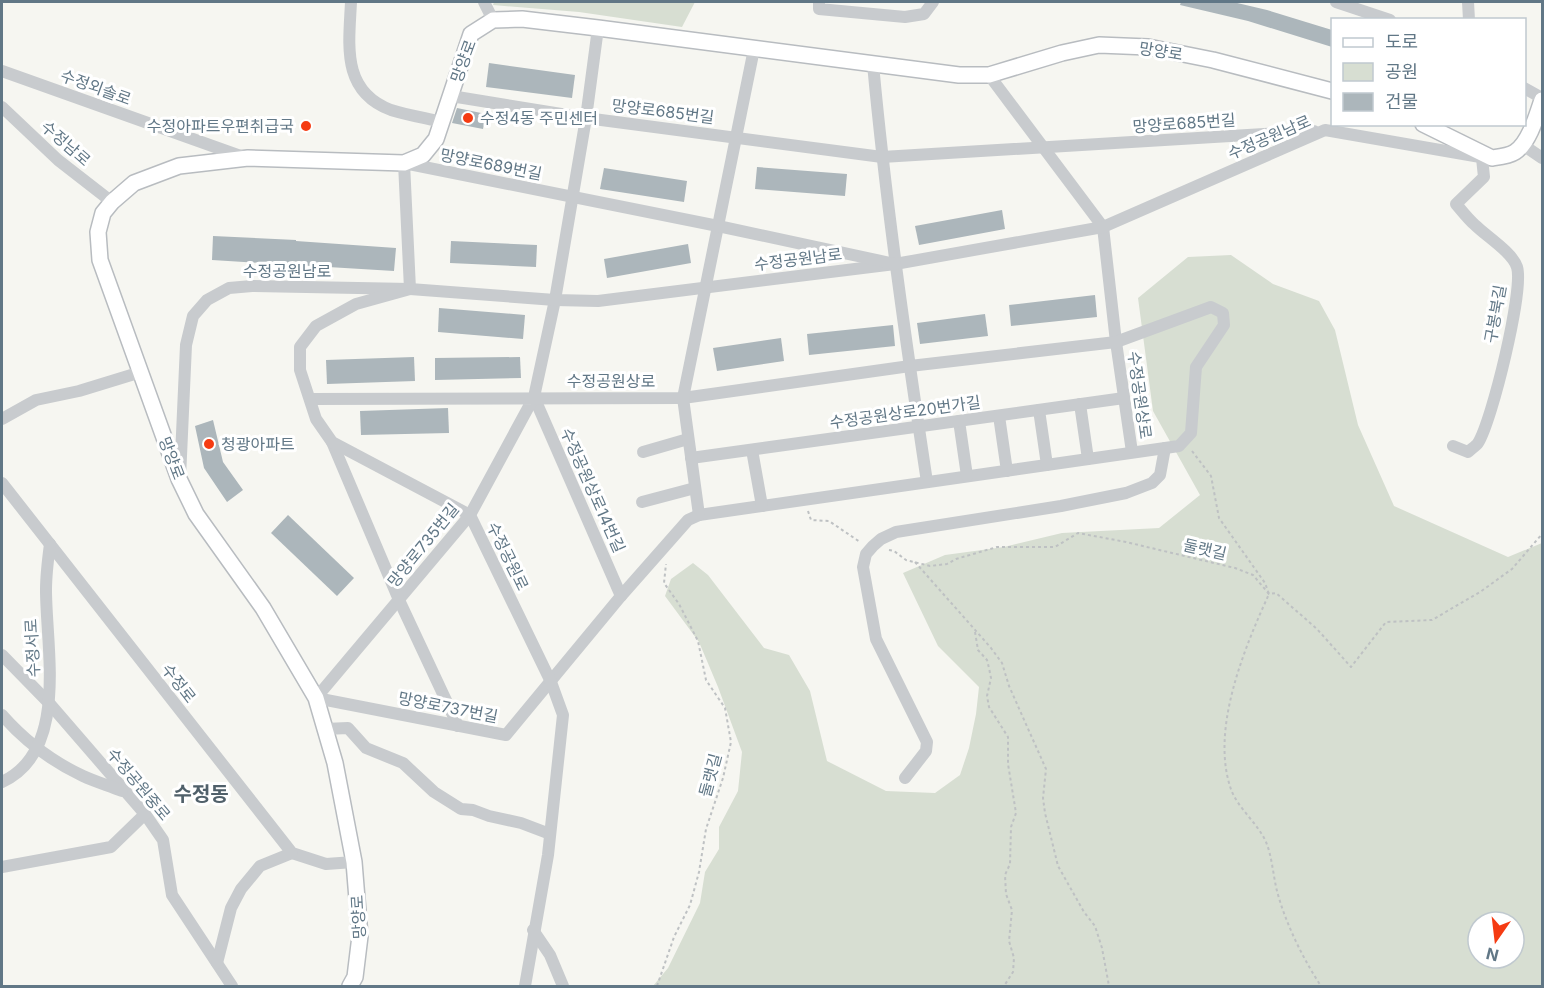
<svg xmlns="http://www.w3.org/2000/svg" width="1544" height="988" font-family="Inter,'Noto Sans KR',sans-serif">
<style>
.green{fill:#d7ded2;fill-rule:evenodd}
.building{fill:#acb6bb}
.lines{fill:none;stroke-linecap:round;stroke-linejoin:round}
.major-casing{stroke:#b8bcc0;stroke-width:18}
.path{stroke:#bec1c3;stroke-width:2;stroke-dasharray:3 3;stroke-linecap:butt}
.minor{stroke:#c8cbce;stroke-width:12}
.major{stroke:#fff;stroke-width:15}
.poi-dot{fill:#f53b12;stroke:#fff;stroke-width:2}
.labels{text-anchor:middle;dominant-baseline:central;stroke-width:6;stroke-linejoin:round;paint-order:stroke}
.street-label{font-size:16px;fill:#617786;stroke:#fff}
.poi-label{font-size:16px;fill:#617786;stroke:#fff;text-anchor:start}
.quarter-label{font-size:20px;font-weight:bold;fill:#50606a;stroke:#fff}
</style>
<rect width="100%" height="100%" fill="#f6f6f1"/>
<g class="green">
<path d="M 494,2 L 695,2 L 682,27 L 579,12 L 493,5 Z"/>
<path d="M 1231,255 L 1273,284 L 1319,301 L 1335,330 L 1358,425 L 1394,506 L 1508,557 L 1542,543 L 1542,986 L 653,986 L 668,968 L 700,903 L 705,872 L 719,849 L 719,827 L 738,791 L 742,752 L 718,687 L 699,642 L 665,596 L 671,579 L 693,563 L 708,575 L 764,648 L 789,655 L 810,691 L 827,761 L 886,791 L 935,793 L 960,775 L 969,748 L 976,714 L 979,687 L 938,646 L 903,573 L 945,555 L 1004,547 L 1062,533 L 1159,528 L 1200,495 L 1153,411 L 1138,298 L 1188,257 ZM 1478,922 L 1514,922 L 1514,958 L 1478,958 Z"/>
</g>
<g class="building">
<path d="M 1181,2 L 1233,2 L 1267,10 L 1332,30 L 1332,47 L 1248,21 L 1180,5 Z"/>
<path d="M 489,63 L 575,75 L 572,98 L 486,87 Z"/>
<path d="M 457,108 L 486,114 L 483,129 L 452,123 Z"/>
<path d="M 757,167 L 847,174 L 845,196 L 755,189 Z"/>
<path d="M 604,168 L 687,181 L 684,202 L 600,189 Z"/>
<path d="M 1002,210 L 1005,229 L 919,245 L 915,226 Z"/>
<path d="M 213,236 L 296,240 L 296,241 L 396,248 L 394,271 L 212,260 Z"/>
<path d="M 451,241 L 537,245 L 536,267 L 450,263 Z"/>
<path d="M 688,244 L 691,263 L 607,278 L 604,259 Z"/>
<path d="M 1095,295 L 1097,317 L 1011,326 L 1009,305 Z"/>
<path d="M 439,308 L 525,315 L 523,339 L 438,332 Z"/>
<path d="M 985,314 L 988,336 L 920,344 L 917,323 Z"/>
<path d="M 893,325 L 895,346 L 809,355 L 807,334 Z"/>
<path d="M 781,338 L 784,361 L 717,371 L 713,348 Z"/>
<path d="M 414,357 L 415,381 L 327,384 L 326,360 Z"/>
<path d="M 520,357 L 521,378 L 435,380 L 435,358 Z"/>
<path d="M 448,408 L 449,433 L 361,435 L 360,411 Z"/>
<path d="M 213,420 L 223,462 L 243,490 L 227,502 L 204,468 L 195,426 Z"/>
<path d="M 288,515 L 354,578 L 337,596 L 271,533 Z"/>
</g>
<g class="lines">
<defs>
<g id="major">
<path d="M 1423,124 L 1492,158 C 1499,157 1509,156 1515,152 C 1529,143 1537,115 1542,100"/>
<path d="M 350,986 L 355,977 L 360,936 L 354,862 L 335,763 L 316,698 L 263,608 L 196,514 L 179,479 L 100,260 L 98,232 L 103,213 L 112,202 L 134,183 L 179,166 L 248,158 L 404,163 L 423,155 L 436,139 L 471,34 L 493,20 L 522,19 L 598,28 L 959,75 L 989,75 L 1062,53 L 1099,45 L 1148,47 L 1213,60 L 1332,91"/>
</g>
</defs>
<use href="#major" class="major-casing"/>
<g class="path">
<path d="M 1192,451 L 1211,476 L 1219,518 L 1265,583 L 1269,594 C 1244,649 1209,732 1232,792 C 1240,810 1258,824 1266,842 C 1272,856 1273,875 1277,891 C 1285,922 1303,959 1321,986"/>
<path d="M 808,511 L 811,520 L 829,521 L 860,542"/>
<path d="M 889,550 L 894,551 L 906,560 L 930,566 L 947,564 L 956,559 L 997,547 L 1055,547 L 1078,533 L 1126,542 L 1235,568 L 1253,575 L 1269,594 L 1276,593 L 1317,629 L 1351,667 L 1386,622 L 1432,620 L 1480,592 L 1512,569 L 1542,534"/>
<path d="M 915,562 L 991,648 L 1002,663 L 1009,686 L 1046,769 L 1043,798 L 1045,813 L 1058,866 L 1084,912 L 1095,926 L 1102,948 L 1109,986"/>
<path d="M 975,632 L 978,650 L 987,660 L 989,668 L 991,678 L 987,696 L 989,707 L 1008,737 L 1008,764 L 1016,813 L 1011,827 L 1010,864 L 1005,875 L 1006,894 L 1012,910 L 1009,941 L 1014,958 L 1013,972 L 1004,986"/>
<path d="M 657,986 L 674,937 L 690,905 L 699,872 L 706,829 L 723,778 L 731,742 L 725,708 L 706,680 L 698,641 L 679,604 L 664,583 L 666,564"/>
</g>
<g class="minor">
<path d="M 351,2 C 349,45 341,91 391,110 C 407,115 425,118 442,122"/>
<path d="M 484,2 L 493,20"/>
<path d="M 819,2 L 819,9 L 905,17 L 924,14 L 933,2"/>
<path d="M 1336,2 L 1390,20"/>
<path d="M 1468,2 L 1469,20"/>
<path d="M 873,64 C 886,204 906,343 927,482"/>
<path d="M 2,71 L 246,158"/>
<path d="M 989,75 L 1103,227 L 1116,342 L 1132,452"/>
<path d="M 1524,88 L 1542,98"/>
<path d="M 451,96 L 586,118 L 882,157 L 1314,131"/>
<path d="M 2,107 L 58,160 L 112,202"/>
<path d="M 1523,145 L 1542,158"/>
<path d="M 534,397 L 621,596"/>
<path d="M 310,399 L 683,398 L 910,366 L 1116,342 L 1211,307 L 1223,313 L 1224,325 L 1196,367 L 1191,433 L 1179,446 L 699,515 L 688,520 L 621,596 L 506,735 L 316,698 L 470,515 L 534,397 L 555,300 L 586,118 L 598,28"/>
<path d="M 1080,404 L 1088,459"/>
<path d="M 1039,410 L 1047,465"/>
<path d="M 999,416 L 1007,471"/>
<path d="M 2,419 L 36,400 L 79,391 L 141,372"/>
<path d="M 959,421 L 967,476"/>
<path d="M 332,442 L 399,600 L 458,726"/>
<path d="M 1453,446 L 1468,452 C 1471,449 1476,446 1478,443 C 1492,421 1524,290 1517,267 C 1512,252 1486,236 1475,225 C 1468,219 1462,211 1456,204 L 1484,177 L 1482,158"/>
<path d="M 752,450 L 762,506"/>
<path d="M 643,452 L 688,439"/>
<path d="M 691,458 L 1124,398"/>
<path d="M 180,478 L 186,345 L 193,316 L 207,300 L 229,288 L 252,286 L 410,289 L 555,300 L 598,301 L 895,264 L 1103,227 L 1325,130 L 1486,158"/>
<path d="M 2,483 L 292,853 L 326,864 L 354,862"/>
<path d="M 642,502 L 695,488"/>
<path d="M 699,515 L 683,398 L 754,49"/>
<path d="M 2,655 L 49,703 L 145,814 L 163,840 L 172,895 L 232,986"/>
<path d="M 2,715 C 24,740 53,762 83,776 C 96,782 110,786 122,791"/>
<path d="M 325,729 L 348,728 L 366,748 L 403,763 L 434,792 L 461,809 L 473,810 L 489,816 L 521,823 L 550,834"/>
<path d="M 905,778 L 926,751 L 927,742 L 876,639 L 863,567 L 866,554 L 873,546 L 881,539 L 896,532 L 1061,506 L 1126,493 L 1152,483 L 1160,475 L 1165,448"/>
<path d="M 2,782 C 69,751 46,649 46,590 C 46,575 48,559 50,544"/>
<path d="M 2,867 L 111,847 L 145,814"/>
<path d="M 533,930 L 550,955 L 563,986"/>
<path d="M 217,963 L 231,908 L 241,889 L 260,866 L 292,853"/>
<path d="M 525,986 L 548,855 L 563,715 L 551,682 L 470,515 L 332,442 L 316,419 L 300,370 L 300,347 L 316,326 L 356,304 L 410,289 L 404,163 L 718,226 L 895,264"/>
</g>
<use href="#major" class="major"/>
</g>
<g class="poi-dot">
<circle cx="468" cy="118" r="6"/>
<circle cx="306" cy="126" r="6"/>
<circle cx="209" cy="444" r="6"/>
</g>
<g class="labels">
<g class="street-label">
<text transform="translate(1161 51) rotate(9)">망양로</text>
<text transform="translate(463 61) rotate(-70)">망양로</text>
<text transform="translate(96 87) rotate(20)">수정외솔로</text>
<text transform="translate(663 111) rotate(7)">망양로685번길</text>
<text transform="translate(1184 123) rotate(-4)">망양로685번길</text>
<text transform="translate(1269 137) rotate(-23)">수정공원남로</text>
<text transform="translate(66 143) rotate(41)">수정남로</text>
<text transform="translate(491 164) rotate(11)">망양로689번길</text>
<text transform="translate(798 259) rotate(-7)">수정공원남로</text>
<text x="287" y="271">수정공원남로</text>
<text transform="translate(1495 314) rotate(-80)">구봉북길</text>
<text x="611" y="381">수정공원상로</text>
<text transform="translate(1140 395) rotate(82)">수정공원상로</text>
<text transform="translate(905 412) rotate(-8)">수정공원상로20번가길</text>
<text transform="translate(172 458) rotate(69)">망양로</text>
<text transform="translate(593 490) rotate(66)">수정공원상로14번길</text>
<text transform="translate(423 545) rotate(-51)">망양로735번길</text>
<text transform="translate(1205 549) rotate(13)">둘랫길</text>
<text transform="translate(508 556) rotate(64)">수정공원로</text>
<text transform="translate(32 648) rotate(-93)">수정서로</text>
<text transform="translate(179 683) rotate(52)">수정로</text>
<text transform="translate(448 707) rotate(11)">망양로737번길</text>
<text transform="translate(710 775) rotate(-75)">둘랫길</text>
<text transform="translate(139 784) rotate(50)">수정공원중로</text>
<text transform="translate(358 917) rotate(-93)">망양로</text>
</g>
<g class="poi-label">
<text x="480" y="118">수정4동 주민센터</text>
<text x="294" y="126" text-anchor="end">수정아파트우편취급국</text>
<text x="221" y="444">청광아파트</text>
</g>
<g class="quarter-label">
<text x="201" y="794">수정동</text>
</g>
</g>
<rect width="1544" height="988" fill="none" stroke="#617786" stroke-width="6"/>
<rect x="1331" y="18" width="195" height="108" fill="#ffffff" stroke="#c0c9cf" stroke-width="1.5"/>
<rect x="1343" y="38" width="30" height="9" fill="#ffffff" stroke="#c0c9cf" stroke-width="1.5"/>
<text x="1385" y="48" font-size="18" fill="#617786">도로</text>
<rect x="1343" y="63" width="30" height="18" fill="#d7ded2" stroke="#c0c9cf" stroke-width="1.5"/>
<text x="1385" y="78" font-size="18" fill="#617786">공원</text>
<rect x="1343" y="93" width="30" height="18" fill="#acb6bb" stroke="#c0c9cf" stroke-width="1.5"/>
<text x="1385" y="108" font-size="18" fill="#617786">건물</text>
<g transform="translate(1496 940) rotate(194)"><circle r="28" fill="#ffffff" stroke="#c0c9cf" stroke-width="1.5"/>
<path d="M0-4.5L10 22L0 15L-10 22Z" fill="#f53b12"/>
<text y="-9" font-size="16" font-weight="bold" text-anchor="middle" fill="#617786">N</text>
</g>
</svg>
